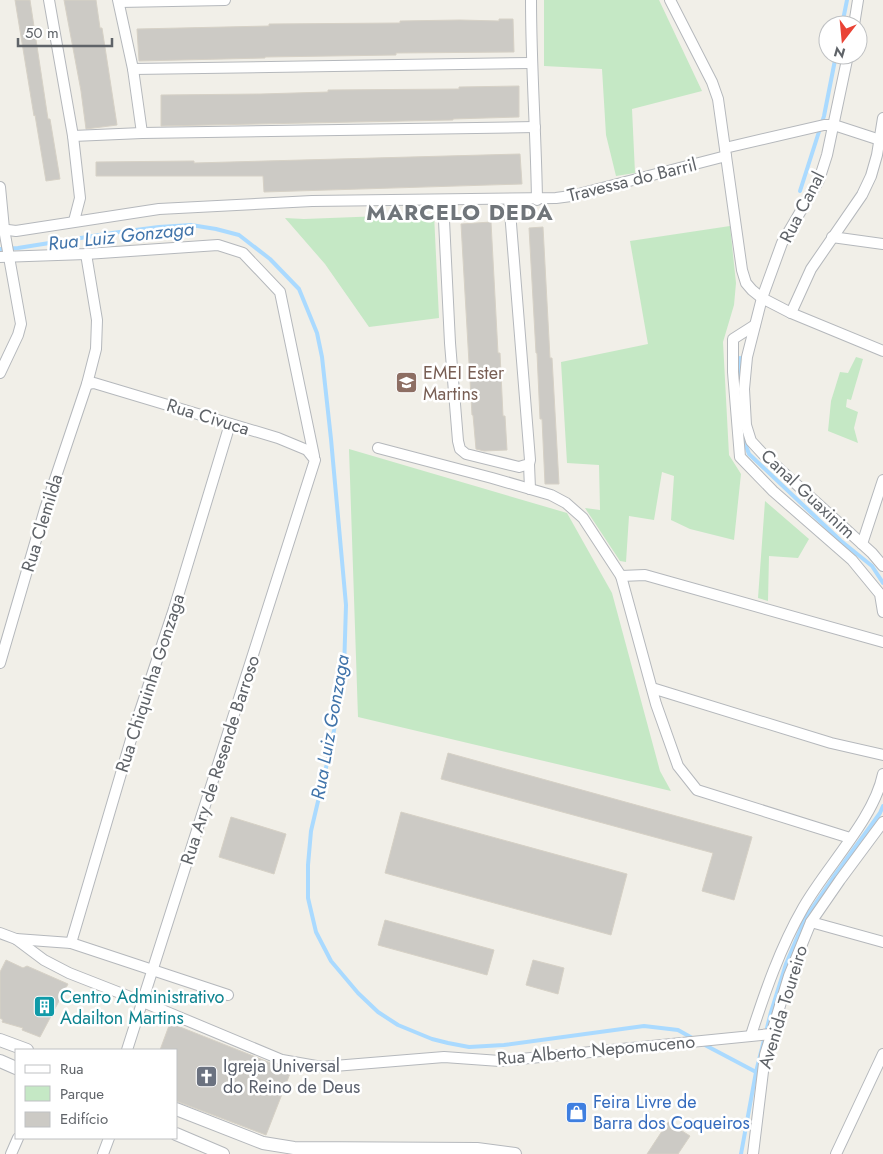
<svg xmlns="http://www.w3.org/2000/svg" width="883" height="1154" font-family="Jost,sans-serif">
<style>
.green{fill:#c5e8c5}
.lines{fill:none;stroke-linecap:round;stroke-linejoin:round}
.stream{stroke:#aadaff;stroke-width:4}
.building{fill:#cccac5;stroke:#d6d1c6}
.minor-casing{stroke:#b5b8bc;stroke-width:12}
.tertiary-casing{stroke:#b5b8bc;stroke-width:14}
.minor{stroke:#fff;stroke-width:10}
.tertiary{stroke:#fff;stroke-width:12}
.labels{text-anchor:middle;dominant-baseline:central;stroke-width:5;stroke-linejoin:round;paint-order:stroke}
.street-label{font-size:18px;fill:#5f6368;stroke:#fff}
.education-label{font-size:18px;fill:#785e54;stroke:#fff;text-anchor:start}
.culture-label{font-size:18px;fill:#0d838f;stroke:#fff;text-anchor:start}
.worship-label{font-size:18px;fill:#5b616d;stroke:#fff;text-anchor:start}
.shop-label{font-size:18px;fill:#366cbe;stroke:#fff;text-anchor:start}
.water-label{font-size:19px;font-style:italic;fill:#4174aa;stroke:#fff}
.district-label{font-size:22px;font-weight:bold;letter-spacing:1px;fill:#70757a;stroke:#fff}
</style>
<rect width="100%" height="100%" fill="#f1efe8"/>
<g class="green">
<path d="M 544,0 L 659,0 L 702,91 L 632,109 L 635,173 L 616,176 L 606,135 L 602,69 L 544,66 Z"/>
<path d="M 434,214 L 439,318 L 369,327 L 325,264 L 285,218 L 304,219 Z"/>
<path d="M 730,226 L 736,283 L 734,305 L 723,342 L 729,455 L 741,474 L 734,540 L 690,529 L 671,520 L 674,476 L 662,472 L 654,520 L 629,516 L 626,562 L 620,561 L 585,508 L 600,510 L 599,465 L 567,463 L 561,362 L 648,344 L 630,241 Z"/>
<path d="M 856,357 L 863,359 L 851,400 L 847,399 L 846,407 L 858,412 L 854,428 L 858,443 L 828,431 L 831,401 L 840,372 L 848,373 Z"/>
<path d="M 349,449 L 567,513 L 612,593 L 660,771 L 671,791 L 358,717 Z"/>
<path d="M 765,501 L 809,539 L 798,558 L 769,556 L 768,601 L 758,598 Z"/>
</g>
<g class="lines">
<g class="stream">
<path d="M 842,25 L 847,0"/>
<path d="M 800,191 L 824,116 L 836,55"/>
<path d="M 0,249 L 18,248 L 112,233 L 159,227 L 191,225 L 216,229 L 239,235 L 270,259 L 299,289 L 317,333 L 322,357 L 331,439 L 346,605 L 344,670 L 332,742 L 311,831 L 308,865 L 308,898 L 316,932 L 331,961 L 358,993 L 378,1012 L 398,1025 L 432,1039 L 448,1043 L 469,1047 L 504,1045 L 644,1026 L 678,1030 L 694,1039"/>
<path d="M 740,358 L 741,376"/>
<path d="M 743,428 L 743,438 L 749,454 L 841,541 L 872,566 L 883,583"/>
<path d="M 703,1044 L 756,1072"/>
<path d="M 741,1154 L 756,1072 L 771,1012 L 786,964 L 805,919 L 835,875 L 880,813 L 883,806"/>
</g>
</g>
<g class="building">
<path d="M 15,0 L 30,0 L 48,119 L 50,119 L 60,179 L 46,181 L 35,115 L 34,116 Z"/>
<path d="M 64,0 L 96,0 L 100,28 L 102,28 L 117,125 L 86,129 L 81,91 Z"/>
<path d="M 499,19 L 513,19 L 514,52 L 396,53 L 396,55 L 265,57 L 265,58 L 139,61 L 137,29 L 269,26 L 269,24 L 400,23 L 400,21 L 460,20 L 499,21 Z"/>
<path d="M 519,86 L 519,117 L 453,119 L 453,120 L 161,126 L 161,95 L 261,94 L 328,92 L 328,90 L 459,89 L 459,87 Z"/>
<path d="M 520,154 L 522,184 L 264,192 L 263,176 L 96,176 L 96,162 L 194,161 L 194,163 Z"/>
<path d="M 491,222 L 498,353 L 500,353 L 503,416 L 505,416 L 507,450 L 484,451 L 476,449 L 473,415 L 472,415 L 461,224 Z"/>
<path d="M 543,227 L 550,358 L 552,358 L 559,484 L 545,484 L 542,419 L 540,419 L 537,353 L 536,353 L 529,228 Z"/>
<path d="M 448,753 L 752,837 L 734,900 L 702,891 L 713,853 L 441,779 Z"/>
<path d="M 401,812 L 627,874 L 611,935 L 385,873 Z"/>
<path d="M 231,817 L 286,834 L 274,874 L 219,857 Z"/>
<path d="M 385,920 L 494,950 L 487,975 L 378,945 Z"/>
<path d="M 6,960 L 23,968 L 27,966 L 68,984 L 40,1037 L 22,1030 L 23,1028 L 2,1022 L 3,1020 L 0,1018 L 0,972 Z"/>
<path d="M 533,960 L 564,968 L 558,994 L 526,985 Z"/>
<path d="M 170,1023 L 291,1071 L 266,1135 L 176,1101 L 176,1050 L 160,1050 Z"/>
<path d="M 668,1122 L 690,1136 L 678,1154 L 647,1154 Z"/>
</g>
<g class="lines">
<defs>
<g id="minor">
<path d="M 49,0 L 73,136 L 80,198 L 74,221"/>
<path d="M 118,0 L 133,69 L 142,133"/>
<path d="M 531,0 C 531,67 536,133 537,200"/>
<path d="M 670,0 L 712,82 L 718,99 L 742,270 L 746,283 L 752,290 L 762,298 L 791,313 L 883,351"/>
<path d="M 119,2 L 225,0"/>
<path d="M 854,25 L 858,0"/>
<path d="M 848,55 L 827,155 L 819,180 L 782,243 L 762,298 L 747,357 L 744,389 L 746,425 L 751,441 L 763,454 L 872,553 L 883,566"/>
<path d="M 133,69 L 531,63"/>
<path d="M 73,136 L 142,133 L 535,127"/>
<path d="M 725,148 L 824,125 L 834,125 L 880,140"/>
<path d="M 0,187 L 4,229 L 21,324 L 18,335 L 0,373"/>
<path d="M 443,200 L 450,343 L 458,441 L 460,449 L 466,454 L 519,467 L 529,464 L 530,460 L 509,199"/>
<path d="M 0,229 L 16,231 L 159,209 L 312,201 L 556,198 L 571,196 L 726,156"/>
<path d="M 832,237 L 883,244"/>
<path d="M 0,257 L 86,254 L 218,245 L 243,253 L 280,292 L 314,456"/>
<path d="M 791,313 L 811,269 L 862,195 L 871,176 L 877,155 L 883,118"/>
<path d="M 755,325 L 733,339 L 733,372 L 740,457 L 773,491 L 852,560 L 880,594 L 883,612"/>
<path d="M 87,384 L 94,383 L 278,438 L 307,450 L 315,460 L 127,1050"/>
<path d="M 378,448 L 492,478 L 551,495 L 566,503 L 583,518 L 621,576 L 656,704 L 678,766 L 697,790 L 850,838"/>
<path d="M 529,464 L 530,489"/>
<path d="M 862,544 L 883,480"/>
<path d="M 621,576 L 645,575 L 883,642"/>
<path d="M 0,663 L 45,509 L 87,384 L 96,349 L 97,320 L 86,254"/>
<path d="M 652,688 L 831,743 L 883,755"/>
<path d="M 811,922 L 883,942"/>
<path d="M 0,933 L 16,939 L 44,960 L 69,973 L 143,1002 L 282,1060 L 322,1067 L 444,1057 L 500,1061 L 771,1034"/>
<path d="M 16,939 L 71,943 L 228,995"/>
<path d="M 71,943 L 135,726 L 174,609 L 230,424"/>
<path d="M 751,1035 C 765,992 780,948 803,908 C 826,867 874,819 883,774"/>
<path d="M 11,1154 L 18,1138"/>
<path d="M 103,1154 L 109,1138"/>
<path d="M 753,1154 L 765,1055 L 789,976 L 811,922 L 840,880 L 883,822"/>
<path d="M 836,1154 L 883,1054"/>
</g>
<g id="tertiary">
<path d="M 0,1040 L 27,1050"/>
<path d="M 0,1061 L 16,1068"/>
<path d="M 176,1109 L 263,1143 L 294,1148 L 477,1149 L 515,1154"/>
<path d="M 176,1134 L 223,1154"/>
</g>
</defs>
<use href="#minor" class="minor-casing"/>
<use href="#tertiary" class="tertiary-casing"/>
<use href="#minor" class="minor"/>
<use href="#tertiary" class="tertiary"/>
</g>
<defs>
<symbol id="school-square" viewBox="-11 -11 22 22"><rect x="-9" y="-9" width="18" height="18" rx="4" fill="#8d6e63" stroke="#fff"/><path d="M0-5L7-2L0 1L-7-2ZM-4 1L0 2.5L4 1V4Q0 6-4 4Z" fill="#fff"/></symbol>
<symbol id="building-square" viewBox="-11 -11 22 22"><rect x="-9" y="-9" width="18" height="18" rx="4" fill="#0f9aa8" stroke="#fff"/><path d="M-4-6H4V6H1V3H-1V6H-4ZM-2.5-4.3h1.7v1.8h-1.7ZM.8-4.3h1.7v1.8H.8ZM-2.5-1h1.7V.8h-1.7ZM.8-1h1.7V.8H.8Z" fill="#fff"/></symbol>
<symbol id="church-square" viewBox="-11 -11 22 22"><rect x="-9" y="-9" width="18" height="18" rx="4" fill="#6b7280" stroke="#fff"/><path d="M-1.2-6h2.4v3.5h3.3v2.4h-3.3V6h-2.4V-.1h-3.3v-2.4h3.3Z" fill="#fff"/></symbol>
<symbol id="shop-square" viewBox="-11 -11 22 22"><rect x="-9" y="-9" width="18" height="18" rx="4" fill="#3f7fe0" stroke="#fff"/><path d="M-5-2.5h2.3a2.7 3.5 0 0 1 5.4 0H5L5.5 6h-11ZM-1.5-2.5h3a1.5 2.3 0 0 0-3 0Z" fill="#fff"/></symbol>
</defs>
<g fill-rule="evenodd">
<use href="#school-square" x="394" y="370" width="25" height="25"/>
<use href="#building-square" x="32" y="994" width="25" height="25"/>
<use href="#church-square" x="194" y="1064" width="25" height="25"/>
<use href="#shop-square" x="564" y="1100" width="25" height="25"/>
</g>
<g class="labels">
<g class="street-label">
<text transform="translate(632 180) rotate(-14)">Travessa do Barril</text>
<text transform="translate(802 207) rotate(-63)">Rua Canal</text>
<text transform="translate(208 417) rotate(17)">Rua Civuca</text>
<text transform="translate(808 494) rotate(43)">Canal Guaxinim</text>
<text transform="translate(42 523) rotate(-73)">Rua Clemilda</text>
<text transform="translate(150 683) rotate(-72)">Rua Chiquinha Gonzaga</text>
<text transform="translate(220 760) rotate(-72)">Rua Ary de Resende Barroso</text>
<text transform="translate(783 1007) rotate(-73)">Avenida Toureiro</text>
<text transform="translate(596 1050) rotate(-5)">Rua Alberto Nepomuceno</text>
</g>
<g class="education-label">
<text x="423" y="373">EMEI Ester<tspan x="423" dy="21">Martins</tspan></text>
</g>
<g class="culture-label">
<text x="60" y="997">Centro Administrativo<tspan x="60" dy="21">Adailton Martins</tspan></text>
</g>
<g class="worship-label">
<text x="223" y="1066">Igreja Universal<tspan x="223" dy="21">do Reino de Deus</tspan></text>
</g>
<g class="shop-label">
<text x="593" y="1102">Feira Livre de<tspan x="593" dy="21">Barra dos Coqueiros</tspan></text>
</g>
<g class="water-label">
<text transform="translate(121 236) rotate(-6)">Rua Luiz Gonzaga</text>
<text transform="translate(330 727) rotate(-80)">Rua Luiz Gonzaga</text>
</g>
<g class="district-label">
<text x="460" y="212">MARCELO DEDA</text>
</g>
</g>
<rect x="15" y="1049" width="162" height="90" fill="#ffffff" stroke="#bfc1c3"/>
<rect x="25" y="1065" width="25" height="8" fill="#ffffff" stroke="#bfc1c3"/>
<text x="60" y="1074" font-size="15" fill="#5f6368">Rua</text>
<rect x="25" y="1086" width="25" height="15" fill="#c5e8c5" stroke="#bfc1c3"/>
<text x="60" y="1099" font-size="15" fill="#5f6368">Parque</text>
<rect x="25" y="1112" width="25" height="15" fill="#cccac5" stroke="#bfc1c3"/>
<text x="60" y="1124" font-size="15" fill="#5f6368">Edifício</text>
<g transform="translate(843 40) rotate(196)"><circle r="24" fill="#ffffff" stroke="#bfc1c3"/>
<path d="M0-4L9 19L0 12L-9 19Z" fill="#ea4335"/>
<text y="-8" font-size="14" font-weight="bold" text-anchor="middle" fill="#5f6368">N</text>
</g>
<path d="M18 38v8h94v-8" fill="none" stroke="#5f6368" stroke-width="2.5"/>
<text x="25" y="38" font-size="15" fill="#5f6368" stroke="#ffffff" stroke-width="4" paint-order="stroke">50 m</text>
</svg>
